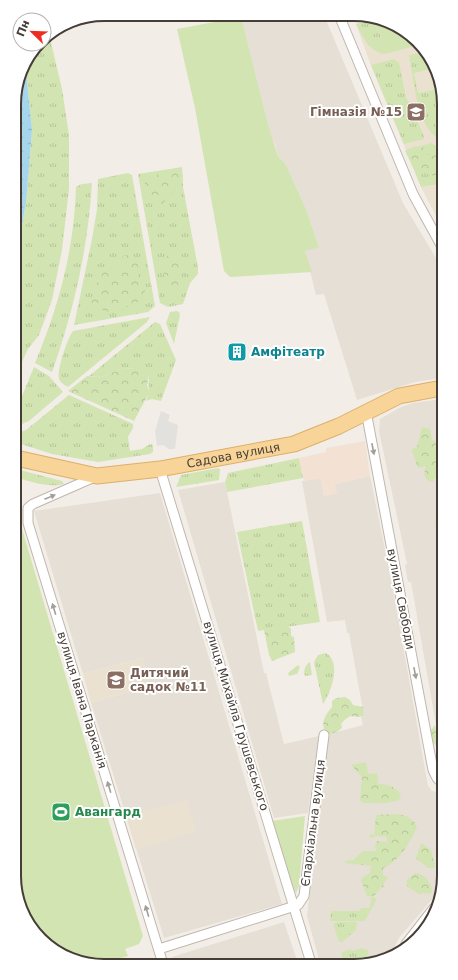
<svg xmlns="http://www.w3.org/2000/svg" width="458" height="980" font-family="'DejaVu Sans',sans-serif">
<style>
.residential{fill:#e6dfd5}
.commercial{fill:#f3e2d3}
.education{fill:#ebe1d1}
.grass{fill:url(#grass-tufts)}
.forest{fill:url(#forest-crowns)}
.park{fill:#d2e4b1}
.parking{fill:#e3e1de}
.water{fill:url(#water-ripples)}
.lines{fill:none;stroke-linecap:round;stroke-linejoin:round}
.minor-casing{stroke:#c0b7ad;stroke-width:11}
.primary-casing{stroke:#ddaf6a;stroke-width:17}
.minor{stroke:#fff;stroke-width:9}
.primary{stroke:#f8d499;stroke-width:15}
.oneway{fill:#a29e9a}
.labels{text-anchor:middle;dominant-baseline:central;stroke-width:4;stroke-linejoin:round;paint-order:stroke}
.education-label{font-size:12px;font-weight:bold;fill:#785e54;stroke:#fff;text-anchor:end}
.culture-label{font-size:12px;font-weight:bold;fill:#0d838f;stroke:#fff;text-anchor:start}
.street-label{font-size:12px;fill:#453d36;stroke:#fff}
.leisure-label{font-size:12px;font-weight:bold;fill:#27864d;stroke:#fff;text-anchor:start}
.rim{fill:none;stroke:#453d36;stroke-width:2}
</style>
<defs>
<pattern id="grass-tufts" width="24" height="20" patternUnits="userSpaceOnUse"><rect width="24" height="20" fill="#d2e4b1"/><path d="M3 7l-1-3M5 7V3M7 7l1-3M15 17l-1-3M17 17v-4M19 17l1-3" fill="none" stroke="#b6c499"/></pattern>
<pattern id="forest-crowns" width="20" height="18" patternUnits="userSpaceOnUse"><rect width="20" height="18" fill="#d2e4b1"/><path d="M2 6a3 3 0 1 1 6 0M12 15a3 3 0 1 1 6 0" fill="none" stroke="#b6c499"/></pattern>
<pattern id="water-ripples" width="26" height="14" patternUnits="userSpaceOnUse"><rect width="26" height="14" fill="#a6d6ec"/><path d="M2 4q2-2 4 0t4 0M15 11q2-2 4 0t4 0" fill="none" stroke="#89afc0"/></pattern>
</defs>
<rect width="100%" height="100%" fill="#f2eee7"/>
<g class="residential">
<path d="M 240,15 L 324,15 L 403,203 L 442,268 L 442,378 L 415,382 L 357,400 L 324,294 L 316,295 L 305,251 L 319,246 L 306,209 L 286,165 L 278,156 L 275,144 L 269,133 L 269,128 Z"/>
<path d="M 442,399 L 443,765 L 411,582 L 408,582 L 405,565 L 407,564 L 379,431 L 380,419 L 401,407 L 413,403 Z"/>
<path d="M 370,476 L 392,584 L 428,786 L 432,791 L 443,793 L 444,882 L 441,889 L 399,938 L 391,954 L 377,963 L 320,963 L 307,916 L 329,734 L 363,725 L 361,717 L 364,716 L 349,633 L 347,633 L 345,620 L 327,622 L 302,481 L 321,478 L 324,496 L 335,484 Z"/>
<path d="M 225,482 L 264,673 L 266,673 L 284,744 L 319,736 L 308,813 L 274,818 L 178,490 Z"/>
<path d="M 160,493 L 282,904 L 164,938 L 91,703 L 150,686 L 142,658 L 83,674 L 34,511 Z"/>
<path d="M 284,922 L 298,963 L 174,964 L 172,957 Z"/>
</g>
<path class="commercial" d="M 365,441 L 370,476 L 335,484 L 337,494 L 324,496 L 321,478 L 304,481 L 299,458 L 326,452 L 326,448 Z"/>
<g class="education">
<path d="M 377,19 L 413,37 L 441,81 L 441,226 L 421,187 L 370,63 L 356,24 Z"/>
<path d="M 142,658 L 150,686 L 91,703 L 83,674 Z"/>
<path d="M 187,800 L 196,832 L 136,849 L 126,816 Z"/>
</g>
<g class="grass">
<path d="M 376,19 L 377,20 L 385,54 C 369,52 363,37 356,24 Z"/>
<path d="M 49,34 L 62,89 L 69,135 L 69,189 L 62,250 L 52,300 L 39,335 L 28,349 L 15,377 L 15,262 L 26,203 L 32,130 L 25,62 L 39,44 L 44,44 L 44,37 Z"/>
<path d="M 423,52 L 436,73 L 431,74 L 430,69 L 414,73 L 418,93 L 434,90 L 433,83 L 440,82 L 439,78 L 441,81 L 441,103 L 436,104 L 439,125 L 441,125 L 441,141 C 437,138 433,135 430,131 C 415,111 414,79 409,55 Z"/>
<path d="M 394,59 L 399,63 L 406,97 L 424,136 L 424,139 L 404,144 L 371,65 Z"/>
<path d="M 432,143 L 441,153 L 441,183 L 421,187 L 406,150 Z"/>
<path d="M 182,167 L 183,187 L 198,268 L 198,274 L 190,283 L 183,304 L 168,307 L 160,303 L 138,174 Z"/>
<path d="M 128,173 L 132,175 L 155,306 L 148,312 L 74,325 L 92,239 L 97,209 L 98,179 Z"/>
<path d="M 92,183 C 88,248 74,310 52,372 L 35,363 C 59,305 74,251 76,187 L 82,184 Z"/>
<path d="M 177,311 L 179,312 L 180,315 L 174,344 L 166,323 L 170,312 Z"/>
<path d="M 150,317 L 147,322 L 68,387 C 64,385 61,383 59,379 C 56,371 68,337 73,331 Z"/>
<path d="M 155,322 L 160,324 L 176,360 L 161,401 L 152,399 L 146,401 C 150,392 148,384 149,374 L 135,368 L 121,369 L 101,377 L 89,376 Z"/>
<path d="M 34,367 L 49,376 L 63,392 L 29,421 L 15,427 L 15,413 Z"/>
<path d="M 69,395 L 133,424 L 133,428 L 128,437 L 130,451 L 142,449 L 150,444 L 153,445 L 153,452 L 150,454 L 98,462 L 52,454 L 15,442 L 15,434 L 26,430 Z"/>
<path d="M 299,458 L 303,478 L 227,492 L 225,482 L 228,473 Z"/>
<path d="M 218,468 L 220,469 L 219,480 L 176,487 L 181,475 Z"/>
<path d="M 16,469 L 62,481 L 64,484 C 49,488 30,482 16,477 Z"/>
<path d="M 302,521 L 320,622 L 258,631 L 237,532 Z"/>
<path d="M 326,653 C 342,663 331,692 323,704 L 314,662 L 318,655 Z"/>
<path d="M 310,662 L 312,675 L 305,676 C 303,671 305,665 310,662 Z"/>
<path d="M 298,665 L 300,667 L 297,674 L 289,676 L 288,673 Z"/>
<path d="M 363,851 L 376,851 L 372,857 L 363,863 L 363,865 L 345,863 L 345,861 L 353,860 Z"/>
<path d="M 371,896 L 377,899 L 365,921 L 330,921 L 331,911 L 358,911 L 362,908 L 370,908 Z"/>
<path d="M 337,922 L 357,922 L 356,930 L 342,942 L 339,942 L 333,924 Z"/>
<path d="M 362,948 L 369,951 L 364,963 L 344,963 L 341,953 L 351,949 L 352,951 Z"/>
</g>
<g class="forest">
<path d="M 415,146 L 425,148 L 428,155 L 433,153 L 441,156 L 441,189 L 438,180 L 435,176 L 415,171 L 405,151 Z"/>
<path d="M 166,172 L 182,172 L 183,187 L 173,191 L 171,197 L 167,196 L 162,208 L 156,208 L 148,198 L 144,179 L 151,180 L 160,173 Z"/>
<path d="M 175,249 L 184,272 L 175,291 C 163,286 160,265 168,255 C 169,253 173,251 175,249 Z"/>
<path d="M 132,254 L 138,262 L 138,277 L 142,278 L 141,283 L 145,289 L 145,294 L 136,304 L 127,306 L 118,314 L 94,308 L 91,301 L 98,291 L 96,276 L 102,270 L 119,270 L 119,263 L 123,256 Z"/>
<path d="M 135,368 L 145,369 L 149,374 L 147,385 L 149,393 L 134,421 L 68,391 L 87,376 L 101,377 L 121,369 Z"/>
<path d="M 422,427 L 430,429 L 432,439 L 436,442 L 437,447 L 442,451 L 442,468 L 439,467 L 441,473 L 431,482 L 427,480 L 424,474 L 426,466 L 418,468 L 412,451 L 413,448 L 417,447 Z"/>
<path d="M 442,516 L 443,536 L 439,535 L 435,525 L 438,521 L 437,517 Z"/>
<path d="M 288,626 L 291,629 L 291,636 L 294,637 L 295,652 L 272,661 L 269,655 L 264,630 Z"/>
<path d="M 345,697 L 350,700 L 353,705 L 363,707 L 364,716 C 351,719 352,711 341,724 L 342,728 L 337,732 L 329,734 C 318,726 325,715 332,707 L 332,701 L 336,698 Z"/>
<path d="M 435,725 L 438,742 L 443,742 L 443,751 L 441,752 L 443,763 L 439,766 L 436,764 L 439,750 L 433,742 L 430,731 Z"/>
<path d="M 366,762 L 368,774 L 377,773 L 378,784 C 388,784 394,786 401,794 L 399,800 L 387,803 L 363,803 L 360,800 L 362,777 L 351,765 Z"/>
<path d="M 398,814 C 405,815 415,819 417,827 C 411,841 398,863 383,868 L 383,875 L 388,877 L 383,885 L 385,888 L 382,887 L 374,896 L 367,896 L 361,880 L 362,878 L 370,873 L 371,866 L 363,865 L 363,863 L 365,860 L 371,857 L 376,851 L 375,845 L 377,841 L 387,842 L 387,837 L 376,836 L 372,838 L 370,837 L 370,834 L 374,835 L 376,815 Z"/>
<path d="M 421,843 L 431,850 L 435,865 L 434,868 L 428,868 L 416,858 Z"/>
<path d="M 415,873 C 425,874 431,882 432,891 L 430,894 L 426,893 L 419,894 L 407,886 L 407,880 Z"/>
</g>
<g class="park">
<path d="M 241,17 L 269,128 L 278,156 L 286,165 L 306,209 L 319,247 L 305,251 L 312,272 L 230,277 L 224,271 L 195,108 L 177,29 Z"/>
<path d="M 377,20 L 379,20 L 413,37 L 419,45 L 385,54 Z"/>
<path d="M 16,509 L 143,936 L 139,944 L 125,949 L 128,956 L 99,964 L 87,964 L 45,943 L 17,899 Z"/>
<path d="M 305,816 L 299,886 L 296,893 L 291,882 L 272,821 Z"/>
</g>
<path class="parking" d="M 161,411 L 170,415 L 168,421 L 178,425 L 175,449 L 168,449 L 164,445 L 157,446 L 155,431 Z"/>
<path class="water" d="M 25,62 L 32,130 L 26,203 L 15,262 L 14,98 Z"/>
<g class="lines">
<defs>
<g id="minor">
<path d="M 339,15 L 413,194 L 441,245"/>
<path d="M 366,411 L 433,770 L 437,778 L 443,784"/>
<path d="M 160,469 L 311,963"/>
<path d="M 97,476 L 33,504 L 28,508 L 28,523 L 163,964"/>
<path d="M 406,944 L 434,908"/>
<path d="M 159,949 L 298,905 L 304,896 L 324,735"/>
</g>
<g id="primary">
<path id="s1" d="M 16,458 L 97,476 L 160,469 L 294,444 L 339,426 L 399,396 L 442,388"/>
</g>
</defs>
<use href="#minor" class="minor-casing"/>
<use href="#primary" class="primary-casing"/>
<use href="#minor" class="minor"/>
<use href="#primary" class="primary"/>
</g>
<defs><path id="oneway-solid" d="M-6-.8H1V-3.2L6.5 0L1 3.2V.8H-6Z"/></defs>
<g class="oneway">
<use href="#oneway-solid" transform="translate(373 449) rotate(79)"/>
<use href="#oneway-solid" transform="translate(50 497) rotate(-22)"/>
<use href="#oneway-solid" transform="translate(54 609) rotate(-107)"/>
<use href="#oneway-solid" transform="translate(415 673) rotate(79)"/>
<use href="#oneway-solid" transform="translate(109 787) rotate(-107)"/>
<use href="#oneway-solid" transform="translate(147 911) rotate(-107)"/>
</g>
<defs>
<symbol id="school-square" viewBox="-11 -11 22 22"><rect x="-9" y="-9" width="18" height="18" rx="4" fill="#8d6e63" stroke="#fff"/><path d="M0-5L7-2L0 1L-7-2ZM-4 1L0 2.5L4 1V4Q0 6-4 4Z" fill="#fff"/></symbol>
<symbol id="building-square" viewBox="-11 -11 22 22"><rect x="-9" y="-9" width="18" height="18" rx="4" fill="#0f9aa8" stroke="#fff"/><path d="M-4-6H4V6H1V3H-1V6H-4ZM-2.5-4.3h1.7v1.8h-1.7ZM.8-4.3h1.7v1.8H.8ZM-2.5-1h1.7V.8h-1.7ZM.8-1h1.7V.8H.8Z" fill="#fff"/></symbol>
<symbol id="stadium-square" viewBox="-11 -11 22 22"><rect x="-9" y="-9" width="18" height="18" rx="4" fill="#2e9e5b" stroke="#fff"/><path d="M0-5a6.5 5 0 1 0 0 10a6.5 5 0 1 0 0-10ZM-3.5-1.8h7v3.6h-7Z" fill="#fff"/></symbol>
</defs>
<g fill-rule="evenodd">
<use href="#school-square" x="405" y="101" width="22" height="22"/>
<use href="#building-square" x="226" y="341" width="22" height="22"/>
<use href="#school-square" x="105" y="669" width="22" height="22"/>
<use href="#stadium-square" x="50" y="801" width="22" height="22"/>
</g>
<g class="labels">
<g class="education-label">
<text x="402" y="112">Гімназія №15</text>
<text x="130" y="673" text-anchor="start">Дитячий<tspan x="130" dy="14">садок №11</tspan></text>
</g>
<g class="culture-label">
<text x="251" y="352">Амфітеатр</text>
</g>
<g class="street-label">
<text stroke="none"><textPath href="#s1" startOffset="221">Садова вулиця</textPath></text>
<text transform="translate(401 599) rotate(79)">вулиця Свободи</text>
<text transform="translate(82 700) rotate(73)">вулиця Івана Парканія</text>
<text transform="translate(236 716) rotate(73)">вулиця Михайла Грушевського</text>
<text transform="translate(313 823) rotate(-83)">Єпархіальна вулиця</text>
</g>
<g class="leisure-label">
<text x="75" y="812">Авангард</text>
</g>
</g>
<path d="M0 0H458V980H0ZM104 21H354A83 83 0 0 1 437 104V876A83 83 0 0 1 354 959H104A83 83 0 0 1 21 876V104A83 83 0 0 1 104 21Z" fill="#fff" fill-rule="evenodd"/>
<path class="rim" d="M104 21H354A83 83 0 0 1 437 104V876A83 83 0 0 1 354 959H104A83 83 0 0 1 21 876V104A83 83 0 0 1 104 21Z"/>
<g transform="translate(32 32) rotate(293)"><circle r="19" fill="#ffffff" stroke="#b5b1af"/>
<path d="M0-3L7 15L0 10L-7 15Z" fill="#ee2d22"/>
<text y="-6" font-size="11" font-weight="bold" text-anchor="middle" fill="#453d36">Пн</text>
</g>
</svg>
